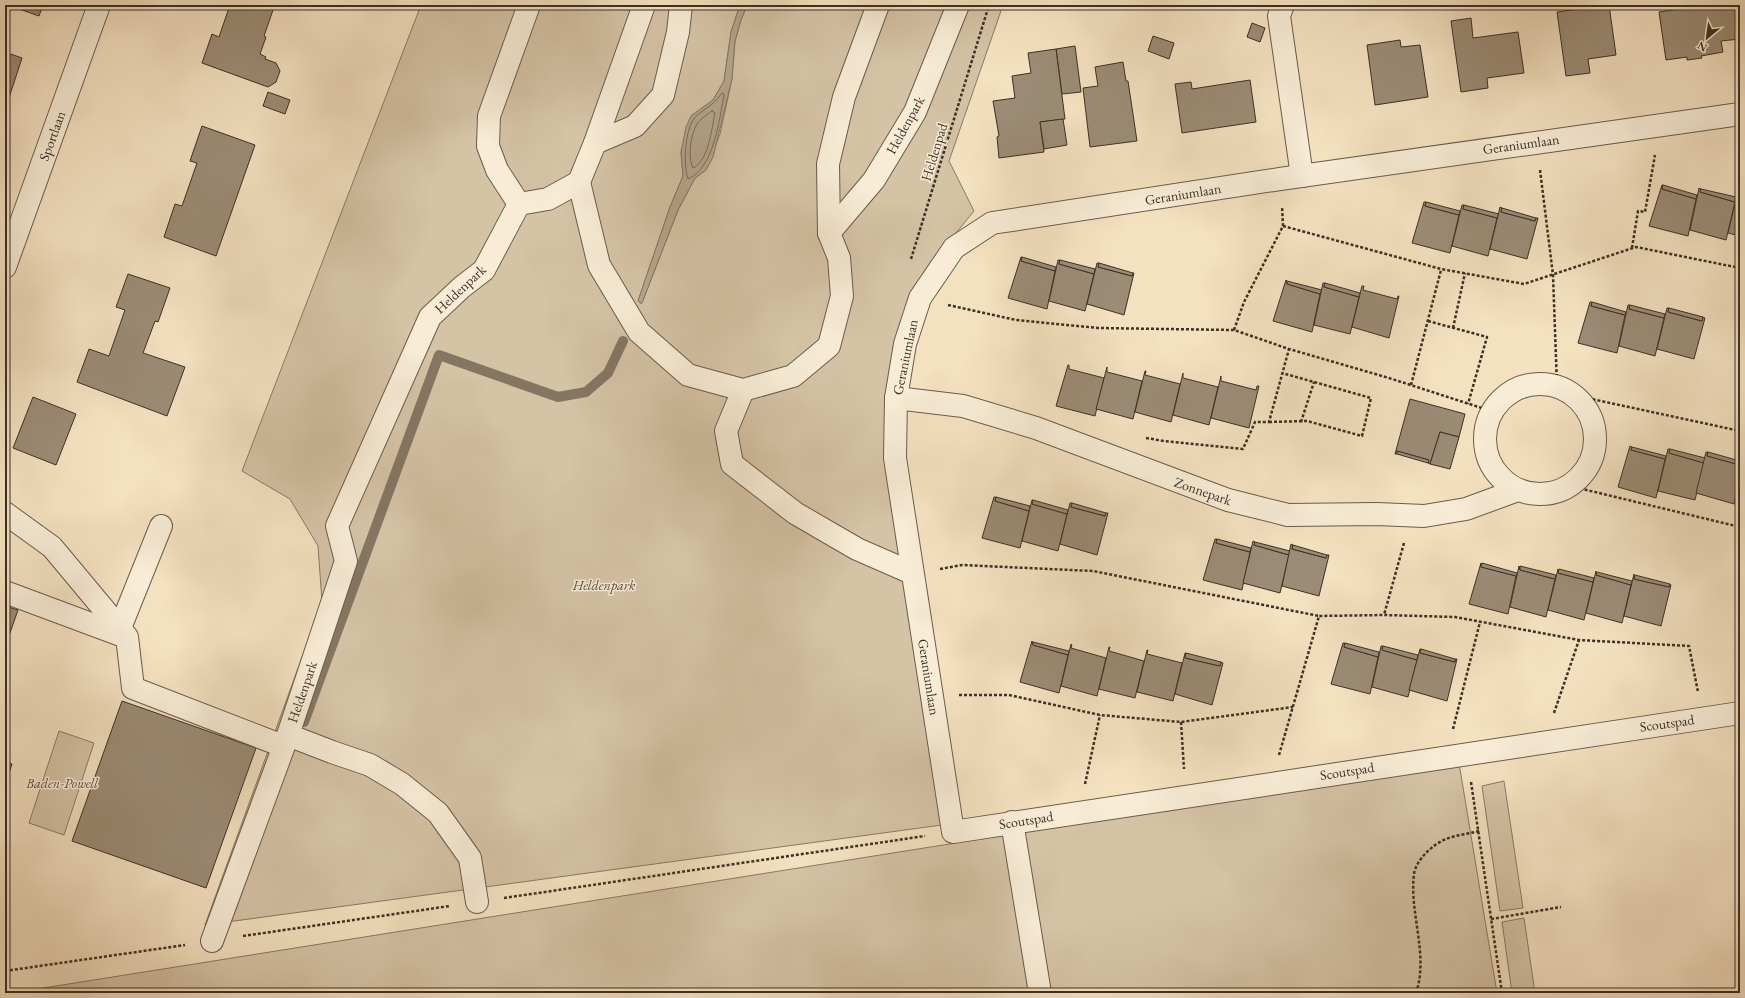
<svg xmlns="http://www.w3.org/2000/svg" width="1745" height="998" font-family="'EB Garamond',serif">
<style>
.green{fill:#d5c3a6;stroke:#887a66}
.water{fill:#b5a58c;stroke:#857663}
.lines{fill:none;stroke-linecap:round;stroke-linejoin:round}
.shore{stroke:#786a59;stroke-width:1}
.stream{stroke:#857663;stroke-width:10}
.building{fill:#9c8c76;stroke:#3c3026}
.minor-casing{stroke:#6a5c4c;stroke-width:24}
.path{stroke:#3c3026;stroke-width:2.5;stroke-dasharray:3 2;stroke-linecap:butt}
.minor{stroke:#f8ecd6;stroke-width:22}
.labels{text-anchor:middle;dominant-baseline:central;stroke-width:3;stroke-linejoin:round;paint-order:stroke}
.street-label{font-size:14px;fill:#3c3026;stroke:#f8ecd6}
.park-label{font-size:14px;font-style:italic;fill:#5b4d40;stroke:#f8ecd6}
</style>
<rect width="100%" height="100%" fill="#f4e1c0"/>
<filter id="stains"><feTurbulence type="fractalNoise" baseFrequency=".005" numOctaves="4"/><feColorMatrix values="0 0 0 0 .2 0 0 0 0 .09 0 0 0 0 .02 0 0 0 .5 -.17"/></filter>
<radialGradient id="worn" r=".72"><stop offset=".6" stop-color="#630" stop-opacity="0"/><stop offset="1" stop-color="#630" stop-opacity=".3"/></radialGradient>
<g class="green">
<path d="M 421,5 L 740,5 L 731,32 L 724,81 L 713,100 L 691,116 L 681,152 L 683,176 L 670,207 L 638,301 L 640,303 L 642,303 L 678,210 L 695,178 L 706,170 L 720,134 L 732,79 L 735,41 L 741,20 L 747,5 L 1003,5 L 949,161 L 974,211 L 924,272 L 914,295 L 885,399 L 942,825 L 205,925 L 322,602 L 318,546 L 290,499 L 242,471 Z"/>
<path d="M 59,731 L 94,743 L 64,835 L 29,823 Z"/>
<path d="M 1459,763 L 1497,993 L 12,993 Z"/>
<path d="M 1504,781 L 1523,908 L 1500,911 L 1482,786 Z"/>
<path d="M 1524,918 L 1535,993 L 1512,993 L 1502,922 Z"/>
</g>
<path class="water" d="M 740,5 L 747,5 L 741,20 L 735,41 L 732,79 L 713,157 L 706,170 L 695,178 L 678,210 L 642,303 L 640,303 L 638,301 L 670,207 L 683,176 L 681,152 L 686,127 L 691,116 L 713,100 L 724,81 L 731,32 Z"/>
<g class="lines">
<g class="shore">
<path d="M 723,93 L 724,96 C 719,120 714,168 688,179 C 683,166 685,132 693,120 C 700,110 713,107 721,94 Z"/>
<path d="M 712,111 L 715,113 C 712,128 708,162 693,168 C 687,157 691,134 697,124 C 700,119 707,115 712,111 Z"/>
</g>
<path class="stream" d="M 304,722 L 439,355 L 558,397 L 586,392 L 608,373 L 623,341"/>
</g>
<g class="building">
<path d="M 8,5 L 43,5 L 39,16 Z"/>
<path d="M 230,5 L 259,5 L 273,10 L 264,36 L 266,37 L 260,54 L 266,57 L 265,59 L 276,63 L 280,71 L 276,82 L 268,87 L 202,63 L 212,34 L 219,37 Z"/>
<path d="M 1609,5 L 1616,55 L 1588,59 L 1590,73 L 1566,76 L 1557,12 Z"/>
<path d="M 1706,5 L 1715,5 L 1715,8 L 1740,5 L 1740,39 L 1721,41 L 1723,52 L 1701,56 L 1702,58 L 1687,60 L 1687,57 L 1666,60 L 1659,12 Z"/>
<path d="M 1471,18 L 1473,38 L 1518,32 L 1524,73 L 1487,78 L 1488,88 L 1461,92 L 1451,21 Z"/>
<path d="M 1252,23 L 1265,28 L 1260,42 L 1247,37 Z"/>
<path d="M 1153,36 L 1174,43 L 1169,59 L 1148,51 Z"/>
<path d="M 1400,40 L 1401,47 L 1420,45 L 1428,97 L 1375,105 L 1367,45 Z"/>
<path d="M 1075,46 L 1081,92 L 1062,94 L 1056,49 Z"/>
<path d="M 1056,49 L 1065,119 L 1040,122 L 1044,152 L 999,158 L 997,137 L 999,136 L 993,101 L 1015,98 L 1012,76 L 1031,73 L 1028,53 Z"/>
<path d="M 5,52 L 22,58 L 5,110 Z"/>
<path d="M 1123,62 L 1126,81 L 1128,81 L 1137,141 L 1090,147 L 1083,88 L 1098,86 L 1095,67 Z"/>
<path d="M 1250,80 L 1256,122 L 1182,133 L 1175,84 L 1191,82 L 1192,89 Z"/>
<path d="M 268,92 L 290,100 L 285,114 L 263,106 Z"/>
<path d="M 1063,119 L 1067,145 L 1044,149 L 1040,122 Z"/>
<path d="M 202,126 L 255,145 L 216,256 L 164,237 L 175,204 L 182,206 L 197,163 L 190,161 Z"/>
<path d="M 1662,185 L 1663,185 L 1662,189 L 1696,199 L 1688,236 L 1649,226 Z"/>
<path d="M 1663,185 L 1697,195 L 1696,199 L 1662,189 Z"/>
<path d="M 1699,188 L 1701,189 L 1700,192 L 1735,202 L 1726,240 L 1690,230 Z"/>
<path d="M 1701,189 L 1736,197 L 1735,202 L 1700,192 Z"/>
<path d="M 1738,191 L 1740,192 L 1739,196 L 1740,196 L 1740,236 L 1728,233 Z"/>
<path d="M 1424,202 L 1426,202 L 1425,206 L 1459,215 L 1450,253 L 1412,243 Z"/>
<path d="M 1426,202 L 1460,211 L 1459,215 L 1425,206 Z"/>
<path d="M 1462,205 L 1464,205 L 1463,209 L 1497,218 L 1488,256 L 1452,246 Z"/>
<path d="M 1464,205 L 1499,214 L 1497,218 L 1463,209 Z"/>
<path d="M 1500,207 L 1502,208 L 1501,212 L 1535,221 L 1536,218 L 1538,218 L 1527,259 L 1490,249 Z"/>
<path d="M 1502,208 L 1536,218 L 1535,221 L 1501,212 Z"/>
<path d="M 1021,257 L 1022,257 L 1021,261 L 1055,271 L 1047,309 L 1008,298 Z"/>
<path d="M 1022,257 L 1056,267 L 1055,271 L 1021,261 Z"/>
<path d="M 1058,260 L 1060,260 L 1059,264 L 1094,274 L 1085,311 L 1049,301 Z"/>
<path d="M 1060,260 L 1095,269 L 1094,274 L 1059,264 Z"/>
<path d="M 1097,263 L 1099,263 L 1098,267 L 1132,276 L 1133,273 L 1134,273 L 1124,315 L 1087,304 Z"/>
<path d="M 1099,263 L 1133,273 L 1132,276 L 1098,267 Z"/>
<path d="M 128,274 L 170,288 L 158,322 L 155,321 L 143,353 L 185,367 L 167,416 L 77,382 L 89,349 L 109,356 L 125,310 L 116,307 Z"/>
<path d="M 1286,280 L 1287,281 L 1287,284 L 1320,294 L 1312,332 L 1273,321 Z"/>
<path d="M 1287,281 L 1322,290 L 1320,294 L 1287,284 Z"/>
<path d="M 1323,283 L 1325,283 L 1324,287 L 1359,297 L 1350,334 L 1314,325 Z"/>
<path d="M 1325,283 L 1360,293 L 1359,297 L 1324,287 Z"/>
<path d="M 1362,286 L 1364,286 L 1363,290 L 1397,299 L 1398,296 L 1399,296 L 1389,338 L 1352,327 Z"/>
<path d="M 1590,302 L 1592,302 L 1591,306 L 1625,315 L 1617,353 L 1578,343 Z"/>
<path d="M 1592,302 L 1626,312 L 1625,315 L 1591,306 Z"/>
<path d="M 1628,305 L 1630,305 L 1629,309 L 1664,318 L 1655,356 L 1619,346 Z"/>
<path d="M 1630,305 L 1665,314 L 1664,318 L 1629,309 Z"/>
<path d="M 1667,308 L 1669,308 L 1668,312 L 1702,321 L 1703,317 L 1705,318 L 1694,359 L 1657,349 Z"/>
<path d="M 1669,308 L 1703,317 L 1702,321 L 1668,312 Z"/>
<path d="M 1068,365 L 1069,365 L 1069,369 L 1104,378 L 1095,416 L 1056,406 Z"/>
<path d="M 1107,367 L 1107,372 L 1142,381 L 1133,419 L 1096,409 Z"/>
<path d="M 1145,371 L 1146,371 L 1145,375 L 1180,384 L 1171,422 L 1135,412 Z"/>
<path d="M 1183,373 L 1183,378 L 1218,387 L 1209,425 L 1173,415 Z"/>
<path d="M 1221,376 L 1221,381 L 1256,390 L 1257,386 L 1259,386 L 1249,428 L 1211,418 Z"/>
<path d="M 33,397 L 76,414 L 56,465 L 13,448 Z"/>
<path d="M 1410,399 L 1465,414 L 1459,437 L 1440,432 L 1430,464 L 1428,463 L 1429,460 L 1397,451 L 1397,454 L 1395,454 Z"/>
<path d="M 1440,432 L 1459,437 L 1450,469 L 1430,464 Z"/>
<path d="M 1630,446 L 1632,447 L 1631,450 L 1665,459 L 1656,498 L 1618,487 Z"/>
<path d="M 1632,447 L 1666,456 L 1665,459 L 1631,450 Z"/>
<path d="M 1668,449 L 1670,449 L 1669,453 L 1704,463 L 1695,500 L 1658,491 Z"/>
<path d="M 1670,449 L 1705,458 L 1704,463 L 1669,453 Z"/>
<path d="M 1397,451 L 1429,460 L 1428,463 L 1397,454 Z"/>
<path d="M 1706,452 L 1708,452 L 1707,456 L 1740,465 L 1740,478 L 1734,504 L 1696,493 Z"/>
<path d="M 1708,452 L 1740,461 L 1740,465 L 1707,456 Z"/>
<path d="M 994,497 L 996,497 L 995,501 L 1029,511 L 1020,548 L 982,538 Z"/>
<path d="M 996,497 L 1030,506 L 1029,511 L 995,501 Z"/>
<path d="M 1032,500 L 1033,500 L 1032,504 L 1067,514 L 1058,551 L 1022,541 Z"/>
<path d="M 1033,500 L 1068,510 L 1067,514 L 1032,504 Z"/>
<path d="M 1070,503 L 1072,503 L 1071,507 L 1105,516 L 1106,513 L 1108,513 L 1097,555 L 1060,544 Z"/>
<path d="M 1072,503 L 1106,513 L 1105,516 L 1071,507 Z"/>
<path d="M 1215,539 L 1217,539 L 1216,543 L 1250,552 L 1242,590 L 1203,580 Z"/>
<path d="M 1217,539 L 1251,548 L 1250,552 L 1216,543 Z"/>
<path d="M 1253,541 L 1255,542 L 1254,545 L 1289,555 L 1280,593 L 1243,583 Z"/>
<path d="M 1255,542 L 1290,551 L 1289,555 L 1254,545 Z"/>
<path d="M 1291,544 L 1293,545 L 1292,549 L 1326,558 L 1327,555 L 1329,555 L 1319,596 L 1282,586 Z"/>
<path d="M 1293,545 L 1327,555 L 1326,558 L 1292,549 Z"/>
<path d="M 1481,563 L 1481,567 L 1516,576 L 1508,614 L 1469,604 Z"/>
<path d="M 1482,563 L 1517,573 L 1516,576 L 1481,567 Z"/>
<path d="M 1519,566 L 1520,570 L 1555,579 L 1546,617 L 1510,607 Z"/>
<path d="M 1520,566 L 1556,575 L 1555,579 L 1520,570 Z"/>
<path d="M 1558,569 L 1558,573 L 1593,582 L 1584,620 L 1548,610 Z"/>
<path d="M 1559,569 L 1594,578 L 1593,582 L 1558,573 Z"/>
<path d="M 1596,571 L 1596,575 L 1631,585 L 1622,623 L 1586,613 Z"/>
<path d="M 1597,572 L 1632,581 L 1631,585 L 1596,575 Z"/>
<path d="M 1634,574 L 1634,579 L 1669,587 L 1670,584 L 1671,585 L 1661,626 L 1624,616 Z"/>
<path d="M 1635,575 L 1670,584 L 1669,587 L 1634,579 Z"/>
<path d="M 5,606 L 18,610 L 5,647 Z"/>
<path d="M 1032,641 L 1033,645 L 1068,655 L 1059,693 L 1020,682 Z"/>
<path d="M 1033,642 L 1069,651 L 1068,655 L 1033,645 Z"/>
<path d="M 1343,643 L 1345,643 L 1344,647 L 1378,657 L 1370,694 L 1331,684 Z"/>
<path d="M 1345,643 L 1379,652 L 1378,657 L 1344,647 Z"/>
<path d="M 1071,644 L 1072,645 L 1071,648 L 1106,658 L 1097,696 L 1061,686 Z"/>
<path d="M 1381,646 L 1383,646 L 1382,650 L 1417,660 L 1408,697 L 1372,687 Z"/>
<path d="M 1383,646 L 1418,655 L 1417,660 L 1382,650 Z"/>
<path d="M 1109,647 L 1110,647 L 1109,651 L 1144,661 L 1135,698 L 1099,689 Z"/>
<path d="M 1420,649 L 1421,649 L 1420,653 L 1455,662 L 1455,659 L 1457,659 L 1447,701 L 1409,690 Z"/>
<path d="M 1421,649 L 1455,659 L 1455,662 L 1420,653 Z"/>
<path d="M 1147,650 L 1148,650 L 1147,654 L 1182,663 L 1173,701 L 1137,692 Z"/>
<path d="M 1185,653 L 1186,653 L 1185,658 L 1220,666 L 1221,662 L 1223,663 L 1212,705 L 1175,694 Z"/>
<path d="M 1186,653 L 1221,662 L 1220,666 L 1185,658 Z"/>
<path d="M 122,701 L 256,748 L 206,888 L 72,841 Z"/>
<path d="M 5,761 L 12,764 L 5,785 Z"/>
</g>
<g class="lines">
<defs>
<g id="minor">
<path d="M 1283,5 L 1279,16 L 1302,176"/>
<path d="M 1740,114 L 1280,179 L 992,223 L 954,248 L 920,298 L 905,344 L 896,398 L 895,458 L 953,832 L 1740,713"/>
<path d="M 595,143 L 644,5"/>
<path d="M 579,182 L 599,265 L 639,332 L 688,375 L 743,390 L 793,376 L 829,346 L 842,296 L 839,258 L 829,233 L 874,180 L 915,112 L 958,5"/>
<path d="M 519,204 L 497,170 L 488,146 L 489,116 L 529,5"/>
<path d="M 829,233 L 828,164 L 844,97 L 878,5"/>
<path d="M 5,267 L 99,5"/>
<circle cx="1540" cy="439" r="55"/>
<path d="M 743,390 L 726,431 L 732,464 L 795,513 L 857,549 L 912,573"/>
<path d="M 896,398 L 963,406 L 1036,428 L 1228,500 L 1288,515 L 1377,514 L 1424,516 L 1466,509 L 1518,490"/>
<path d="M 5,513 L 52,547 L 127,637 L 133,688 L 283,746"/>
<path d="M 5,592 L 126,637"/>
<path d="M 120,628 L 161,526"/>
<path d="M 1012,822 L 1040,993"/>
<path d="M 477,902 L 470,858 L 438,813 L 402,784 L 370,765 L 332,752 L 288,735 L 346,561 L 337,526 L 430,317 L 462,287 L 484,270 L 519,204 L 548,199 L 579,182 L 595,143 L 635,126 L 663,95 L 678,32 L 681,5"/>
<path d="M 212,941 L 288,735"/>
</g>
</defs>
<use href="#minor" class="minor-casing"/>
<g class="path">
<path d="M 1540,170 L 1553,275 L 1557,386"/>
<path d="M 1283,226 L 1441,269 L 1524,284 L 1636,247 L 1740,268"/>
<path d="M 1632,248 L 1638,211 L 1645,212 L 1655,155"/>
<path d="M 911,259 L 989,5"/>
<path d="M 948,305 L 1016,320 L 1098,328 L 1234,330 L 1289,349 L 1389,378 L 1491,411"/>
<path d="M 1428,321 L 1487,337 L 1468,404"/>
<path d="M 1453,328 L 1465,273"/>
<path d="M 1234,330 L 1244,302 L 1283,226 L 1282,207"/>
<path d="M 1411,385 L 1441,270"/>
<path d="M 1573,395 L 1740,431"/>
<path d="M 1269,422 L 1307,421 L 1362,436 L 1371,398 L 1282,373"/>
<path d="M 1301,422 L 1314,382"/>
<path d="M 1146,438 L 1164,441 L 1243,449 L 1255,422 L 1269,422 L 1289,349"/>
<path d="M 1570,486 L 1740,527"/>
<path d="M 1404,543 L 1384,615 L 1455,617 L 1579,640 L 1689,646 L 1698,692"/>
<path d="M 940,569 L 962,565 L 1093,571 L 1319,616"/>
<path d="M 959,695 L 1009,695 L 1100,715 L 1181,722 L 1293,707"/>
<path d="M 1554,713 L 1579,640"/>
<path d="M 1181,722 L 1184,769"/>
<path d="M 1453,729 L 1480,622"/>
<path d="M 1279,755 L 1319,616 L 1384,615"/>
<path d="M 1471,782 L 1502,993"/>
<path d="M 1085,784 L 1100,715"/>
<path d="M 504,898 L 925,836"/>
<path d="M 1491,919 L 1561,907"/>
<path d="M 243,936 L 450,906"/>
<path d="M 5,971 L 185,945"/>
<path d="M 1416,993 C 1429,955 1409,913 1414,874 C 1416,860 1433,844 1446,839 C 1456,835 1468,834 1479,831"/>
</g>
<use href="#minor" class="minor"/>
</g>
<g class="labels">
<g class="street-label">
<text transform="translate(905 125) rotate(-61)">Heldenpark</text>
<text transform="translate(52 136) rotate(-70)">Sportlaan</text>
<text transform="translate(1521 144) rotate(-8)">Geraniumlaan</text>
<text transform="translate(934 152) rotate(-73)">Heldenpad</text>
<text transform="translate(1183 194) rotate(-9)">Geraniumlaan</text>
<text transform="translate(460 289) rotate(-43)">Heldenpark</text>
<text transform="translate(905 357) rotate(-78)">Geraniumlaan</text>
<text transform="translate(1203 491) rotate(19)">Zonnepark</text>
<text transform="translate(929 677) rotate(81)">Geraniumlaan</text>
<text transform="translate(302 692) rotate(-71)">Heldenpark</text>
<text transform="translate(1667 723) rotate(-8)">Scoutspad</text>
<text transform="translate(1347 771) rotate(-9)">Scoutspad</text>
<text transform="translate(1026 820) rotate(-9)">Scoutspad</text>
</g>
<g class="park-label">
<text x="604" y="585">Heldenpark</text>
<text x="62" y="783">Baden-Powell</text>
</g>
</g>
<rect width="1745" height="998" fill="none" stroke="#f4e1c0" stroke-width="20"/>
<rect x="6" y="6" width="1733" height="986" fill="none" stroke="#3c3026" stroke-width="2"/>
<rect x="10" y="10" width="1725" height="978" fill="none" stroke="#3c3026"/>
<g transform="translate(1707 38) rotate(209)" stroke="#f8ecd6" stroke-width="3" paint-order="stroke">
<path d="M0-3L7 15L0 10L-7 15Z" fill="#3c3026"/>
<text y="-6" font-size="11" font-weight="bold" text-anchor="middle" fill="#3c3026">N</text>
</g>
<rect width="100%" height="100%" filter="url(#stains)"/>
<rect width="100%" height="100%" fill="url(#worn)"/>
</svg>
